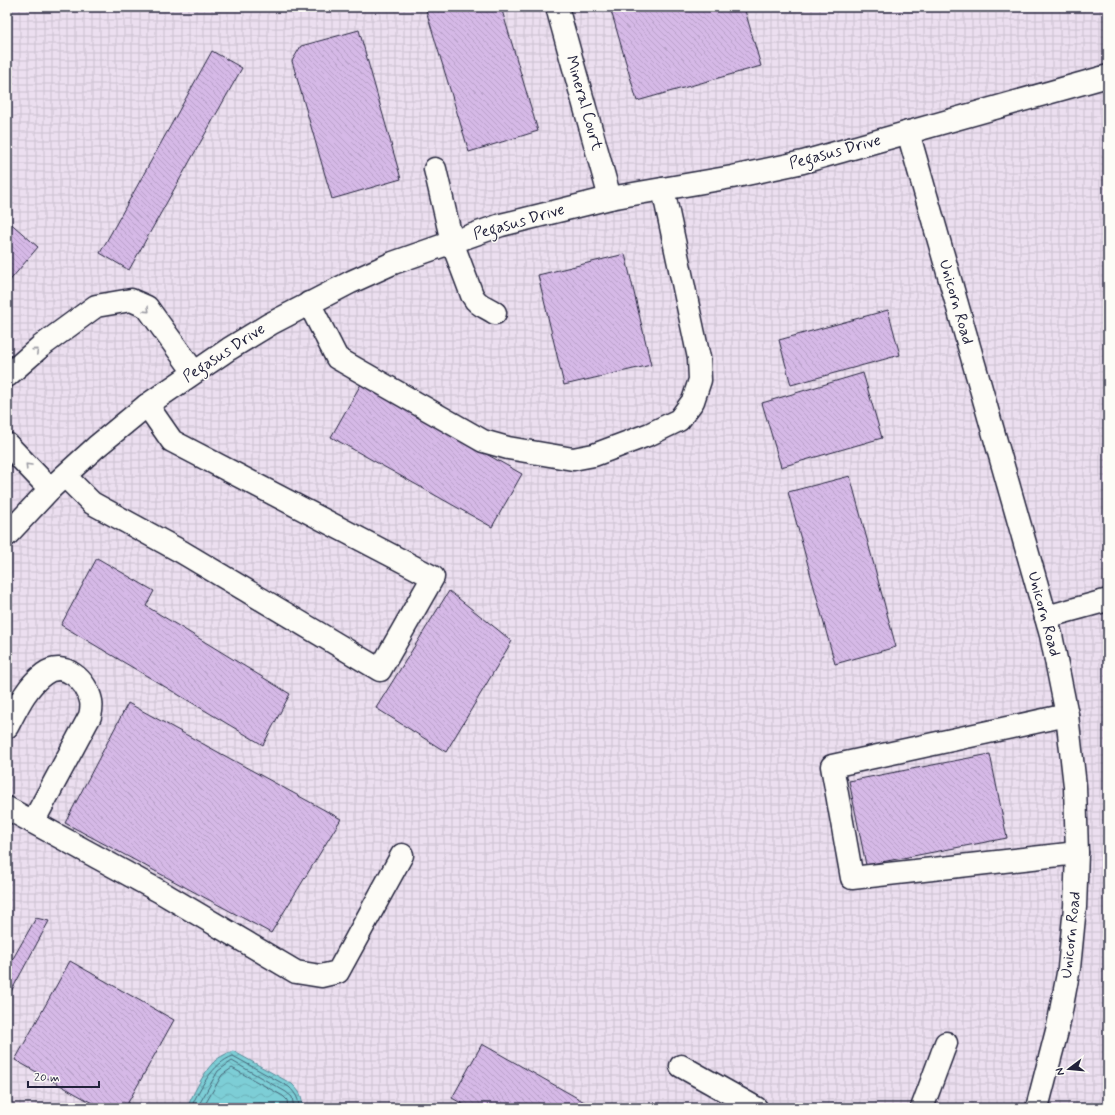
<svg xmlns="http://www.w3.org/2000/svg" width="1115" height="1115" font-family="Mynerve,sans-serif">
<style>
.industrial{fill:url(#industrial-grid)}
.water{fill:url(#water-waves);stroke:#598998}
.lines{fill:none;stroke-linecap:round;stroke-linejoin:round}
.shore{stroke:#466779;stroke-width:1}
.building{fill:url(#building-back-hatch);stroke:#22223b}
.minor-casing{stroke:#22223b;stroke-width:25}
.minor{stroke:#fdfcf7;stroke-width:22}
.oneway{stroke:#9a9aa2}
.labels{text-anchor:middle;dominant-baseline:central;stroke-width:3;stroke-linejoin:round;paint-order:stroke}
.street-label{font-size:16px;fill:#22223b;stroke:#fdfcf7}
</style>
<defs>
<pattern id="industrial-grid" width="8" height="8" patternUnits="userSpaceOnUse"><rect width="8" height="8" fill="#ecdff0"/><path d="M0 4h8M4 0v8" fill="none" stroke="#cabfcf"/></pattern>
<pattern id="water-waves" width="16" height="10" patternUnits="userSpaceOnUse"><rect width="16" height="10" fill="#7dced6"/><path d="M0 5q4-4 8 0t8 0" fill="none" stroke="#6cb1b9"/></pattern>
<pattern id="building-back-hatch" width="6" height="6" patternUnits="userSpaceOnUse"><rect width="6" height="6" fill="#d6b9e7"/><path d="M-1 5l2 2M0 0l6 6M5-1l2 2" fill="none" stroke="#b79fc7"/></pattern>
</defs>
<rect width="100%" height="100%" fill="#f5eff4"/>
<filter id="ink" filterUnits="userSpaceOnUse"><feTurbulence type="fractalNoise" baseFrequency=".025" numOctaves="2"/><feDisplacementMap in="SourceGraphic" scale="8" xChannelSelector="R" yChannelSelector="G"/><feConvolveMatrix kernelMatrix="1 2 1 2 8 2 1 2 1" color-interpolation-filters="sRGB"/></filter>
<g filter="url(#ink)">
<rect class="industrial" x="7" y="7" width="1101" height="1101"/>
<path class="water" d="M 233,1051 L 292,1084 C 300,1092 303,1096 302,1108 L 187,1108 C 191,1098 204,1072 212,1064 C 217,1058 225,1054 233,1051 Z"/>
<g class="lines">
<g class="shore">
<path d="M 191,1108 C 199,1089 213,1063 233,1056 L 289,1087 C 296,1094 299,1099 299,1108"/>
<path d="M 197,1108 L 218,1071 L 232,1061 L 286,1092 L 292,1097 L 294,1108"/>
<path d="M 203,1108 L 222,1075 L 232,1068 L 283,1096 L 287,1100 L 288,1108"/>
</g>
</g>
<g class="building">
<path d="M 425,7 L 501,7 L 538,131 L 469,152 Z"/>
<path d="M 610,7 L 744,7 L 761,66 L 637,101 Z"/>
<path d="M 359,30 L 401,179 L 332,199 L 292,61 L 301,46 Z"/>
<path d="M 212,51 L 242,68 L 129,270 L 100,253 Z"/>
<path d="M 7,220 L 38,247 L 7,284 Z"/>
<path d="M 625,254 L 651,365 L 564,385 L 538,275 Z"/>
<path d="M 888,310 L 900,355 L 791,385 L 779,340 Z"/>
<path d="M 863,373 L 882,438 L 781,467 L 762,403 Z"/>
<path d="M 361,384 L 522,474 L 492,527 L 331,437 Z"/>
<path d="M 850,476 L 896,647 L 835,664 L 788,492 Z"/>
<path d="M 97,558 L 154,591 L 146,606 L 290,694 L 263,745 L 61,625 Z"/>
<path d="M 449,591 L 512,641 L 446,752 L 376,708 Z"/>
<path d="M 128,703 L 341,819 L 271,933 L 65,823 Z"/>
<path d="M 990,754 L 1007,838 L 866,865 L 849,781 Z"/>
<path d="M 36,918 L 49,921 L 7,999 L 7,969 Z"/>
<path d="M 70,961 L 174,1020 L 125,1108 L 101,1108 L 15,1060 Z"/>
<path d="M 482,1044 L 595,1108 L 470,1108 L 452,1098 Z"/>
</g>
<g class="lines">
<defs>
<g id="minor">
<path d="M 557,7 L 610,198"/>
<path d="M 908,132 L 1051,635 L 1067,715 L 1075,786 L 1077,853 L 1075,907 L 1069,968 L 1058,1027 L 1037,1108"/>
<path d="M 435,169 L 452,242 L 472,295 C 478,306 485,306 495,313"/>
<path d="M 309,303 L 337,358 L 483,441 L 508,448 L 573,459 L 594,455 L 650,434 L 679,420 L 693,401 L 700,380 L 699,358 L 663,189"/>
<path d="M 7,376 L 40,347 L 96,306 L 131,300 L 147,307 L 194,372"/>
<path d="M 7,444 L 50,489"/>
<path d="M 65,476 L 92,503 L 182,552 L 380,670 L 433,577 L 172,441 L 147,405"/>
<path d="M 7,535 L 50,489 L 96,447 L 147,405 L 229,349 L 270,324 L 351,282 L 393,263 L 501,225 L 610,198 L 732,177 L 803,162 L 1108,76"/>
<path d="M 1046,617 L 1108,600"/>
<path d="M 1067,715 L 832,766 L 852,878 L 1077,853"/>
<path d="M 7,727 C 17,708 26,687 44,674 C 64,659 87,681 91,701 C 92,706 91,712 90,716 L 33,822"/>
<path d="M 7,808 L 159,891 L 296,972 L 321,976 L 338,972 L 402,855"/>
<path d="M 681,1066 L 756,1108"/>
<path d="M 922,1108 L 946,1043"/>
</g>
</defs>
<use href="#minor" class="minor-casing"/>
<use href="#minor" class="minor"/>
</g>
<defs><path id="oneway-chevron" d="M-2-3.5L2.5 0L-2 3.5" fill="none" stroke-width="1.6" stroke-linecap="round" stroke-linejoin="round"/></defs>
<g class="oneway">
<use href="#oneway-chevron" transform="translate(147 310) rotate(44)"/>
<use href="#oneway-chevron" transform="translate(36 351) rotate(-41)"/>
<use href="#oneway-chevron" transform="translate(28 466) rotate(-133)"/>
</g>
</g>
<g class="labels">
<g class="street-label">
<text transform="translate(584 103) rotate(74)">Mineral Court</text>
<text transform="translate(835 152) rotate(-15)">Pegasus Drive</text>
<text transform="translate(519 222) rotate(-16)">Pegasus Drive</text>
<text transform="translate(956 302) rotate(74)">Unicorn Road</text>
<text transform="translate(224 353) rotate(-33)">Pegasus Drive</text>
<text transform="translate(1044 614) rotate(75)">Unicorn Road</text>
<text transform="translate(1071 935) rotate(-84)">Unicorn Road</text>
</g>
</g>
<rect width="1115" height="1115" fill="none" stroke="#fdfcf7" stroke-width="24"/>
<rect x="12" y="12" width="1091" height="1091" fill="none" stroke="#22223b" stroke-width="1.5" filter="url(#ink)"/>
<g transform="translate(1069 1069) rotate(254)" stroke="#fdfcf7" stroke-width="3" paint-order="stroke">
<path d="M0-3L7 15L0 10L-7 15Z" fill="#22223b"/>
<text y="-6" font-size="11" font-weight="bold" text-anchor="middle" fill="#22223b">N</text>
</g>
<path d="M28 1081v6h71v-6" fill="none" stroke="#22223b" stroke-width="2"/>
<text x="34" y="1081" font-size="12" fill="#22223b" stroke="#fdfcf7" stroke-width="3" paint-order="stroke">20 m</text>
</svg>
